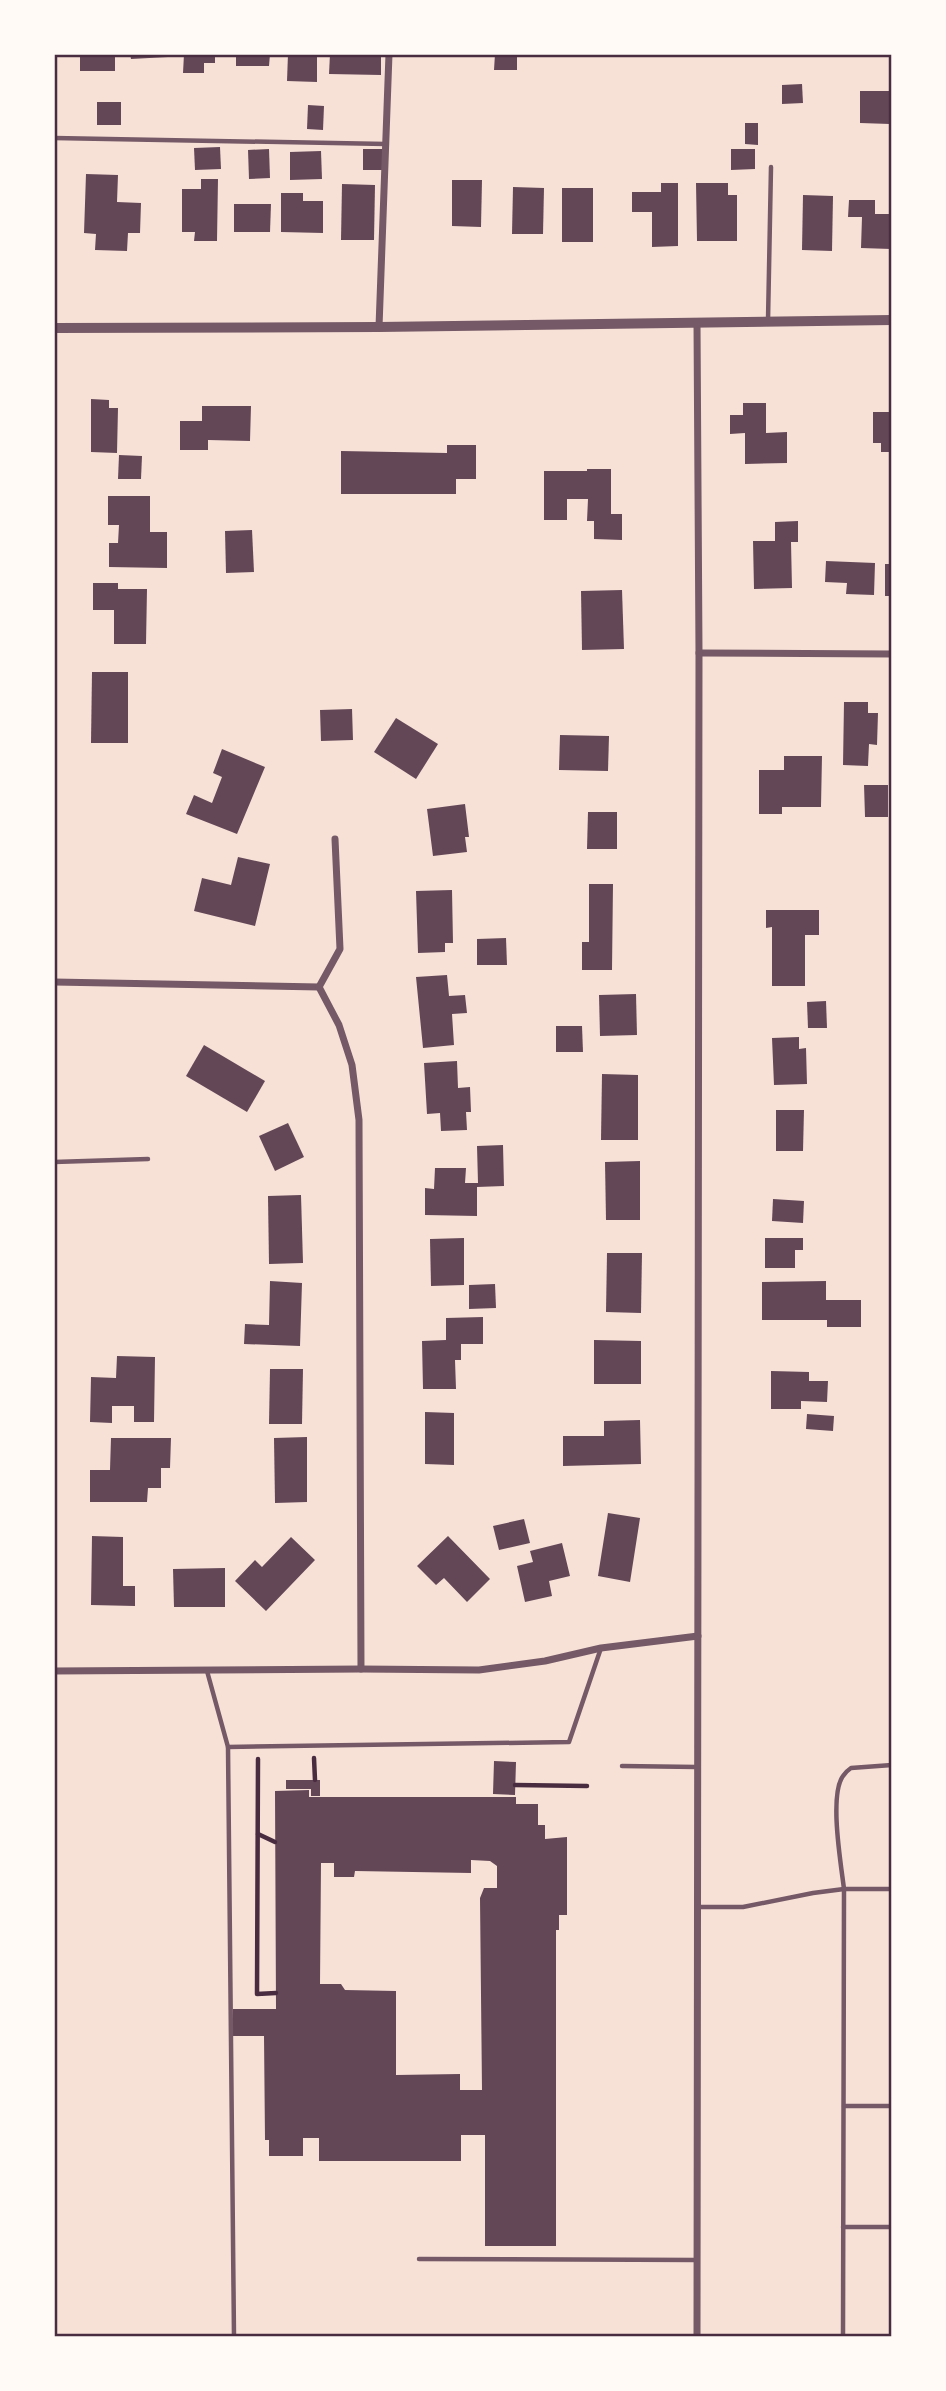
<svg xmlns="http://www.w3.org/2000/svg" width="946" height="2391" font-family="'Exo 2',sans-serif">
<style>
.building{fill:#644757;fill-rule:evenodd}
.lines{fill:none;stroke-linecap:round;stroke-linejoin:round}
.path{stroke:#4a2c40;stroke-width:4.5}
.service{stroke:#755966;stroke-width:4.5}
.minor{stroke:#755966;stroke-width:7}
.tertiary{stroke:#755966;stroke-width:10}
.neatline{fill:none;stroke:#4a2c40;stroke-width:2.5}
</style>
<rect width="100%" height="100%" fill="#f7e1d7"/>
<g class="building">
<rect x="80" y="54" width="35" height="17"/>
<path d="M 130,54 L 167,54 L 168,57 L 131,59 Z"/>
<path d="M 184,54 L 215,54 L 215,63 L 204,63 L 204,73 L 183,73 Z"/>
<path d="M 236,54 L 270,54 L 269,66 L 236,66 Z"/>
<path d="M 288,54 L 317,54 L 317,82 L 287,81 Z"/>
<path d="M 330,54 L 381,54 L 381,75 L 329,74 Z"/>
<path d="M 495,54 L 517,54 L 517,70 L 494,70 Z"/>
<path d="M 802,84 L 803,103 L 782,104 L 782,85 Z"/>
<path d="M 860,91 L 891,91 L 890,124 L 860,123 Z"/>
<rect x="97" y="102" width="24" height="23"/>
<path d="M 308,105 L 324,106 L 323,130 L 307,129 Z"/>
<path d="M 745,123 L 758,123 L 758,145 L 745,144 Z"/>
<path d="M 220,147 L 221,169 L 195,170 L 194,148 Z"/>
<path d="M 269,149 L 270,178 L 249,179 L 248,150 Z"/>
<path d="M 363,149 L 385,149 L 384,170 L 363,170 Z"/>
<path d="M 731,149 L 755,149 L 755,169 L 731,170 Z"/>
<path d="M 321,151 L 322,179 L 290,180 L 290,152 Z"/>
<path d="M 86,174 L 118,175 L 117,202 L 141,203 L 140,233 L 128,233 L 127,251 L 95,250 L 96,234 L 84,233 Z"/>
<path d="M 201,179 L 218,179 L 217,241 L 194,241 L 195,232 L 182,232 L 182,189 L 201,189 Z"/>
<path d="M 452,180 L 482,180 L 481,227 L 452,226 Z"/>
<path d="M 661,183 L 678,183 L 678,246 L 652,247 L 652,212 L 632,212 L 632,192 L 661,192 Z"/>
<path d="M 696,183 L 728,183 L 728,195 L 737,195 L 737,241 L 697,241 Z"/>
<path d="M 342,184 L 375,185 L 374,240 L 341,240 Z"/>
<path d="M 513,187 L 544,188 L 543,234 L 512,234 Z"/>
<rect x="562" y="188" width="31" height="54"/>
<path d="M 281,193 L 303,193 L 303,201 L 323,201 L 323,233 L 281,232 Z"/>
<path d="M 803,195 L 833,196 L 832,251 L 802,250 Z"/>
<path d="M 849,200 L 875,200 L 875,214 L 892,214 L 891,249 L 861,248 L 862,217 L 848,217 Z"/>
<path d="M 234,204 L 271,204 L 270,232 L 234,232 Z"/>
<path d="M 91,399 L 109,400 L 109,408 L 118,408 L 117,453 L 91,452 Z"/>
<path d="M 743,403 L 766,403 L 766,433 L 787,432 L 787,463 L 745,464 L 745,433 L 730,434 L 730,415 L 743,415 Z"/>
<path d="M 202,406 L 251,406 L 250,441 L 208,440 L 208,450 L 180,450 L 180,421 L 202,421 Z"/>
<path d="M 873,412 L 892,412 L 892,452 L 881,452 L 881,443 L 873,443 Z"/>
<path d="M 447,445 L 476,445 L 476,479 L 456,479 L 456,494 L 341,494 L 341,451 L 447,453 Z"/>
<path d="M 119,455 L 142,456 L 141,479 L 118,479 Z"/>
<path d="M 587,469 L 611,469 L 611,514 L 622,514 L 622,540 L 594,539 L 594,521 L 587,521 L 588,499 L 567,499 L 567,520 L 544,520 L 544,471 L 587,471 Z"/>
<path d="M 108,496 L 150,496 L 150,532 L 167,532 L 167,568 L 109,567 L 109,543 L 118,543 L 119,525 L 108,525 Z"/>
<path d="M 798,521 L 798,542 L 791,542 L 792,588 L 754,589 L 753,541 L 775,541 L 775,522 Z"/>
<path d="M 252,530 L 254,572 L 226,573 L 225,531 Z"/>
<path d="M 826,561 L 875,563 L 874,595 L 846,594 L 847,583 L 825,582 Z"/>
<rect x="885" y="564" width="7" height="32"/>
<path d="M 93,583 L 118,583 L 118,589 L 147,589 L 146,644 L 114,644 L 114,610 L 93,610 Z"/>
<path d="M 622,590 L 624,649 L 582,650 L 581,591 Z"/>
<path d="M 92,672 L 128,672 L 128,743 L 91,743 Z"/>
<path d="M 844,702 L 868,702 L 868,713 L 878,713 L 877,745 L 869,744 L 868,766 L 843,765 Z"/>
<path d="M 352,709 L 353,740 L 321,741 L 320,710 Z"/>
<path d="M 396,718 L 438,744 L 416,779 L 374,752 Z"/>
<path d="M 560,735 L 609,736 L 608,771 L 559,770 Z"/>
<path d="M 222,749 L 265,767 L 237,834 L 186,814 L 194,795 L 212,803 L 222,777 L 213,773 Z"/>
<path d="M 784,756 L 822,756 L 821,807 L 782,807 L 782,814 L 759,814 L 759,770 L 784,770 Z"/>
<path d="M 864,785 L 888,785 L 888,817 L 865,817 Z"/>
<path d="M 465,804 L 469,837 L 465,837 L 467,852 L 433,856 L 427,809 Z"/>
<path d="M 588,812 L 617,812 L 617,849 L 587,849 Z"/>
<path d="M 238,857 L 270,864 L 255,926 L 194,911 L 202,878 L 231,885 Z"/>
<path d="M 589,884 L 613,884 L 612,970 L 582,970 L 582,942 L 589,942 Z"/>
<path d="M 452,890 L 453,943 L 445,943 L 445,952 L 418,953 L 416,891 Z"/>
<path d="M 766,910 L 819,910 L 819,935 L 805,935 L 805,986 L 772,986 L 772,927 L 766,928 Z"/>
<path d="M 506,938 L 507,965 L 477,965 L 477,939 Z"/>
<path d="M 447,975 L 449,996 L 465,995 L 467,1013 L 452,1014 L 454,1045 L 423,1048 L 416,977 Z"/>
<path d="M 636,994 L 637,1035 L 600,1036 L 599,995 Z"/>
<path d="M 826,1001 L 827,1028 L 808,1028 L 807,1002 Z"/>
<path d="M 556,1026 L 582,1026 L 583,1052 L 556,1052 Z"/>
<path d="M 799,1037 L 799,1049 L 806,1048 L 807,1084 L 774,1085 L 772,1038 Z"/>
<path d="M 204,1045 L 265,1081 L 247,1112 L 186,1076 Z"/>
<path d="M 457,1061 L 458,1088 L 470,1087 L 471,1112 L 466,1112 L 467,1130 L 441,1131 L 440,1113 L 427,1114 L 424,1063 Z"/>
<path d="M 602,1074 L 638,1075 L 638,1140 L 601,1140 Z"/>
<path d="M 776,1110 L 804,1110 L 803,1151 L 776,1151 Z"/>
<path d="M 288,1123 L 304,1157 L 275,1171 L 259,1136 Z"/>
<path d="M 503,1145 L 504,1186 L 477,1187 L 477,1216 L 425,1215 L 425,1188 L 434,1189 L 435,1168 L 466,1168 L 465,1183 L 478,1183 L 477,1146 Z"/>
<path d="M 640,1161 L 640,1220 L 606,1220 L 605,1162 Z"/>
<path d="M 301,1195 L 303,1263 L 269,1264 L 268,1196 Z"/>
<path d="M 773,1199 L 804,1201 L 803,1223 L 772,1221 Z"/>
<path d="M 464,1238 L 464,1285 L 431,1286 L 430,1239 Z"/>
<path d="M 765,1238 L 803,1238 L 803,1250 L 795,1250 L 795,1268 L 765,1268 Z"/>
<path d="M 607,1253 L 642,1253 L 641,1313 L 606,1312 Z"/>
<path d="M 270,1281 L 302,1283 L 300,1346 L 244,1344 L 245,1324 L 269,1325 Z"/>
<path d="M 826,1281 L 826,1300 L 861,1300 L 861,1327 L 827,1327 L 827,1320 L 762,1320 L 762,1282 Z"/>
<path d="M 495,1284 L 496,1308 L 469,1309 L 469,1285 Z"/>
<path d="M 483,1317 L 483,1344 L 461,1344 L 461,1360 L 455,1360 L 456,1389 L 423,1389 L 422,1341 L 446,1340 L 446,1318 Z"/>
<path d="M 594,1340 L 641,1341 L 641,1384 L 594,1384 Z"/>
<path d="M 117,1356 L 155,1357 L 154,1422 L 134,1422 L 134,1406 L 112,1406 L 112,1423 L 90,1422 L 91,1377 L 116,1378 Z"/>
<path d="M 270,1369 L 303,1369 L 302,1424 L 269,1424 Z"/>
<path d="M 771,1371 L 809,1372 L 809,1381 L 828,1381 L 827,1402 L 801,1401 L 801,1409 L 771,1409 Z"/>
<path d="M 425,1412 L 454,1413 L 454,1465 L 425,1464 Z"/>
<path d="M 807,1414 L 834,1416 L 833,1431 L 806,1429 Z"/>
<path d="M 640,1420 L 641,1464 L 563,1466 L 563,1436 L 604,1436 L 604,1421 Z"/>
<path d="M 307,1437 L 307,1502 L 275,1503 L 274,1438 Z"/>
<path d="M 111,1438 L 171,1438 L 170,1468 L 161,1468 L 161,1488 L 148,1488 L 147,1502 L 90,1502 L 90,1470 L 110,1470 Z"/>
<path d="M 608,1513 L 640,1518 L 630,1582 L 598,1576 Z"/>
<path d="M 524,1519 L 530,1543 L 499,1550 L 493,1526 Z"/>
<path d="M 92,1536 L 123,1537 L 123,1586 L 135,1586 L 135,1606 L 91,1605 Z"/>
<path d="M 448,1536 L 490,1579 L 467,1602 L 444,1578 L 436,1585 L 417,1566 Z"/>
<path d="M 291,1537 L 315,1560 L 266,1611 L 235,1581 L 255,1560 L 262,1567 Z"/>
<path d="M 562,1543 L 570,1576 L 549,1581 L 552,1596 L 525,1602 L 517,1566 L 533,1562 L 530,1551 Z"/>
<path d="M 225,1568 L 225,1607 L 174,1607 L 173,1569 Z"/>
<path d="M 494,1761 L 516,1762 L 515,1795 L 493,1794 Z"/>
<path d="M 286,1780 L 320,1780 L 320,1796 L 311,1796 L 311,1789 L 286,1789 Z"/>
<path d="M 309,1790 L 309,1797 L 516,1797 L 516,1804 L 538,1804 L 538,1825 L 545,1825 L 545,1839 L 567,1837 L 567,1915 L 559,1915 L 559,1930 L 556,1930 L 556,2246 L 485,2246 L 485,2135 L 461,2135 L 461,2161 L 319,2161 L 319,2138 L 303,2138 L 303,2156 L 269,2156 L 269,2140 L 265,2140 L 264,2036 L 233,2036 L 233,2009 L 276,2009 L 275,1791 ZM 471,1860 L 490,1861 L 497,1866 L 497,1888 L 484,1888 L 480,1898 L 482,2090 L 460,2090 L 460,2074 L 396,2075 L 396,1991 L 345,1990 L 341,1984 L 320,1984 L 321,1863 L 334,1863 L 334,1877 L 354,1877 L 355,1871 L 471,1873 Z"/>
</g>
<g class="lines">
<g class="path">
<path d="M 314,1758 L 315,1780"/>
<path d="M 258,1759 L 257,1994 L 276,1993"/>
<path d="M 515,1785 L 587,1786"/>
<path d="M 258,1834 L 275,1842"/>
</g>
<g class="service">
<path d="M 54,138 L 386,144"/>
<path d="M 768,321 L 771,167"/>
<path d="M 54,1162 L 148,1159"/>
<path d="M 207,1671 L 228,1747 L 569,1742 L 601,1648"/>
<path d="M 228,1747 L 234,2337"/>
<path d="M 622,1766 L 697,1767"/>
<path d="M 698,1907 L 743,1907 L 813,1893 L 844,1889 L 892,1889"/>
<path d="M 844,2106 L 892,2106"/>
<path d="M 843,2227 L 892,2227"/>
<path d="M 419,2259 L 697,2260"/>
<path d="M 843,2337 L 844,1889 C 841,1864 829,1795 843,1776 C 845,1773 848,1770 851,1768 L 892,1765"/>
</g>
<g class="minor">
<path d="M 379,327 L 389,54"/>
<path d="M 699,653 L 892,654"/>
<path d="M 54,982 L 319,987"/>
<path d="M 319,987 L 339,1025 L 352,1065 L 359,1120 L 361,1669"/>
<path d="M 319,987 L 340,949 L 335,839"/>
<path d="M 54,1671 L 361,1669 L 479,1670 L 545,1661 L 601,1648 L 698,1636"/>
<path d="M 697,2337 L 699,653 L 697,322"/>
</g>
<path class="tertiary" d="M 54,328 L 379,327 L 892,320"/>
</g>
<rect width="946" height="2391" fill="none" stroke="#fffaf5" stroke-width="112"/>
<rect x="56" y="56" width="834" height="2279" class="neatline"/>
</svg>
